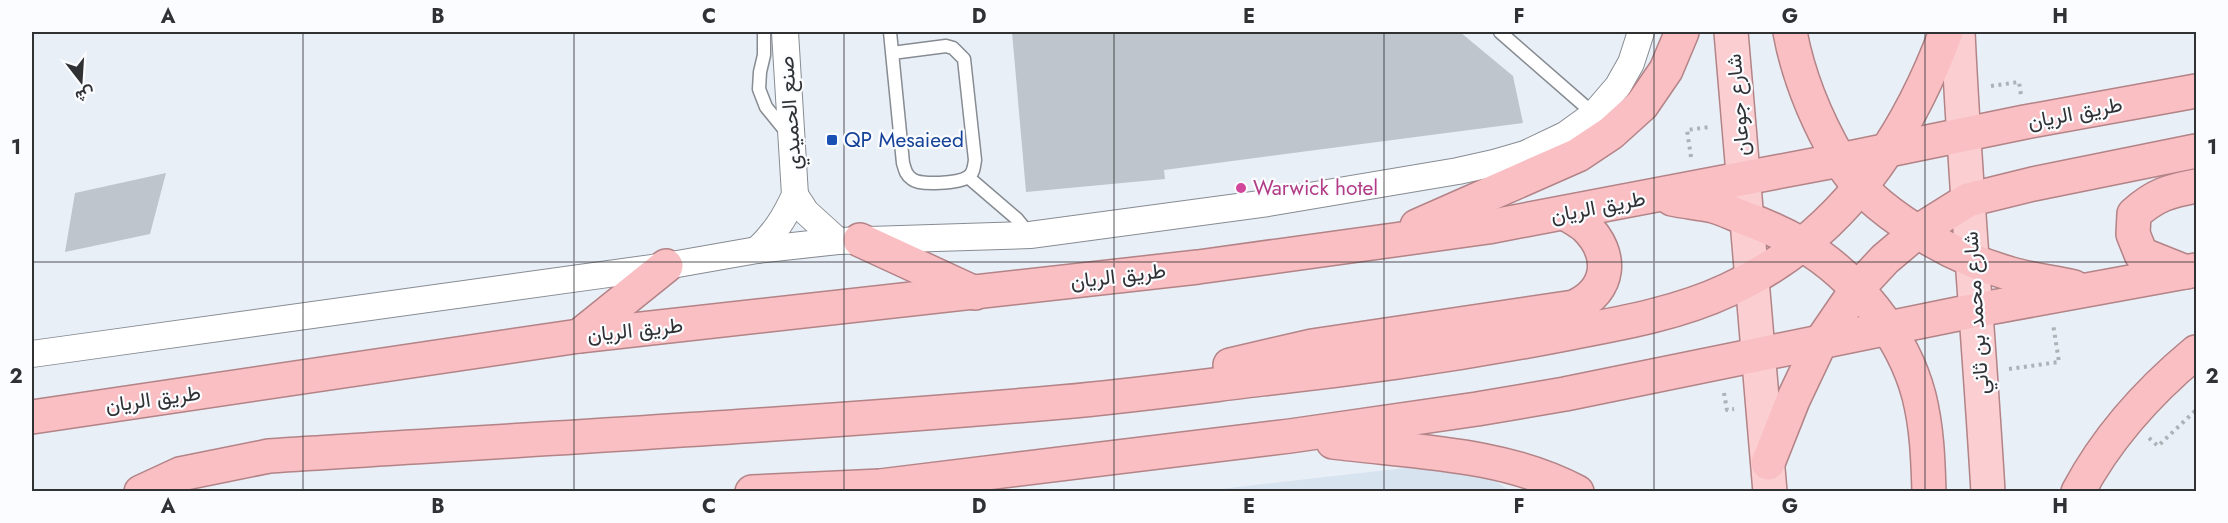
<svg xmlns="http://www.w3.org/2000/svg" width="2228" height="523" font-family="Jost,Vazirmatn,sans-serif">
<style>
.built{fill:#d8e3f0}
.building{fill:#bfc5cc}
.lines{fill:none;stroke-linecap:round;stroke-linejoin:round}
.service-casing{stroke:#878c93;stroke-width:15}
.minor-casing{stroke:#878c93;stroke-width:28}
.primary-casing{stroke:#b28387;stroke-width:36}
.trunk-casing{stroke:#b28387;stroke-width:36}
.path{stroke:#adb2b7;stroke-width:4;stroke-dasharray:3 4.5;stroke-linecap:butt}
.service{stroke:#fff;stroke-width:12}
.minor{stroke:#fff;stroke-width:26}
.primary{stroke:#fbcfd2;stroke-width:33}
.trunk{stroke:#fabfc3;stroke-width:33}
.grid{fill:none;stroke:#2f3133;stroke-width:1.5;stroke-opacity:0.55}
.transit-dot{fill:#1a4fb4;stroke:#fafcff;stroke-width:2}
.hotel-dot{fill:#d1479c;stroke:#fafcff;stroke-width:2}
.labels{text-anchor:middle;dominant-baseline:central;stroke-width:4.5;stroke-linejoin:round;paint-order:stroke}
.street-label{font-size:21px;fill:#2f3133;stroke:#fafcff}
.transit-label{font-size:21px;fill:#164399;stroke:#fafcff;text-anchor:start}
.hotel-label{font-size:21px;fill:#b23c85;stroke:#fafcff;text-anchor:start}
.neatline{fill:none;stroke:#2f3133;stroke-width:2}
.grid-label{font-size:20px;text-anchor:middle;font-weight:bold;fill:#2f3133}
</style>
<rect width="100%" height="100%" fill="#e9eff6"/>
<path class="built" d="M 1466,461 L 1510,491 L 1194,492 Z"/>
<g class="building">
<path d="M 1012,32 L 1460,32 L 1513,76 L 1523,123 L 1164,170 L 1165,179 L 1026,192 Z"/>
<path d="M 166,173 L 150,234 L 65,252 L 75,193 Z"/>
</g>
<g class="lines">
<defs>
<g id="service">
<path d="M 764,32 L 764,55 L 760,72 L 759,89 L 766,107 L 788,134"/>
<path d="M 890,32 L 903,163 C 905,170 906,175 912,179 C 920,186 959,183 968,177 C 974,173 974,166 975,160 L 964,59 L 953,48 L 946,46 L 892,53"/>
<path d="M 1500,32 L 1594,114"/>
<path d="M 968,177 L 1017,219 L 1030,235"/>
</g>
<g id="minor">
<path d="M 795,195 L 806,212 L 838,241"/>
<path d="M 757,250 C 775,233 785,217 795,195 L 785,32"/>
<path d="M 32,354 L 666,266 L 757,250 L 838,241 L 1030,235 L 1268,203 L 1458,171 L 1494,163 L 1525,154 L 1565,135 L 1594,114 L 1618,86 L 1631,63 L 1641,32"/>
</g>
<g id="primary">
<path d="M 1731,32 L 1770,492"/>
<path d="M 1958,32 C 1965,185 1979,338 1988,492"/>
</g>
<g id="trunk">
<path d="M 1790,32 C 1798,75 1817,121 1839,159 C 1870,212 1954,258 2011,274 C 2031,280 2053,282 2074,287"/>
<path d="M 1672,199 C 1686,202 1700,203 1713,206 C 1724,209 1736,215 1747,219 C 1766,226 1784,234 1801,244 C 1855,276 1903,335 1919,396 C 1927,428 1928,459 1929,492"/>
<path d="M 1417,226 L 1578,155 L 1611,133 L 1642,105 L 1666,70 L 1682,32"/>
<path d="M 860,240 L 975,293"/>
<path d="M 2186,272 L 2141,254 L 2133,234 L 2134,214 C 2155,195 2169,191 2196,186"/>
<path d="M 579,336 L 666,266"/>
<path d="M 1230,365 L 1312,346 L 1574,307 C 1611,290 1614,254 1585,226 C 1579,221 1571,217 1565,213"/>
<path d="M 32,417 L 579,336 L 1198,267 L 1488,227 L 1840,160 L 2025,122 L 2196,91"/>
<path d="M 1333,442 C 1415,452 1504,453 1577,492"/>
<path d="M 1768,463 L 1793,400 L 1820,343 L 1857,289 L 1885,259 L 1917,232 L 1968,200 L 2033,184 L 2196,151"/>
<path d="M 141,492 L 180,474 L 269,456 C 533,439 798,425 1062,402 C 1129,396 1196,387 1262,379 C 1365,368 1468,353 1570,333 C 1623,323 1679,313 1728,290 C 1838,240 1905,142 1946,32"/>
<path d="M 752,492 L 880,486 L 1290,436 L 1477,409 L 1565,394 L 1977,310 L 2196,270"/>
<path d="M 2078,492 C 2107,437 2149,391 2196,352"/>
</g>
</defs>
<use href="#service" class="service-casing"/>
<use href="#minor" class="minor-casing"/>
<use href="#primary" class="primary-casing"/>
<use href="#trunk" class="trunk-casing"/>
<g class="path">
<path d="M 1991,86 L 2019,82 L 2021,95"/>
<path d="M 1691,157 L 1687,130 L 1709,127"/>
<path d="M 2009,369 L 2059,362 L 2053,324"/>
<path d="M 1724,393 L 1727,410 L 1734,409"/>
<path d="M 2149,438 L 2158,446 L 2196,410"/>
</g>
<use href="#service" class="service"/>
<use href="#minor" class="minor"/>
<use href="#primary" class="primary"/>
<use href="#trunk" class="trunk"/>
</g>
<path class="grid" d="M 303,32 L 303,492M 574,32 L 574,492M 844,32 L 844,492M 1114,32 L 1114,492M 1384,32 L 1384,492M 1654,32 L 1654,492M 1925,32 L 1925,492M 32,262 L 2196,262"/>
<rect class="transit-dot" x="826" y="134" width="12" height="12" rx="3"/>
<circle class="hotel-dot" cx="1241" cy="188" r="6"/>
<g class="labels">
<g class="street-label">
<text transform="translate(1738 105) rotate(-95)">شارع جوعان</text>
<text transform="translate(790 113) rotate(-94)">صنع الحميدي</text>
<text transform="translate(2075 113) rotate(-11)">طريق الريان</text>
<text transform="translate(1598 207) rotate(-11)">طريق الريان</text>
<text transform="translate(1118 276) rotate(-7)">طريق الريان</text>
<text transform="translate(1976 313) rotate(-94)">شارع محمد بن ثاني</text>
<text transform="translate(635 330) rotate(-6)">طريق الريان</text>
<text transform="translate(153 399) rotate(-8)">طريق الريان</text>
</g>
<g class="transit-label">
<text x="844" y="140">QP Mesaieed</text>
</g>
<g class="hotel-label">
<text x="1253" y="188">Warwick hotel</text>
</g>
</g>
<rect width="2228" height="523" fill="none" stroke="#fafcff" stroke-width="66"/>
<g transform="translate(81 81) rotate(163)" stroke="#fafcff" stroke-width="4.5" paint-order="stroke">
<path d="M0-4.5L10 22L0 15L-10 22Z" fill="#2f3133"/>
<text y="-9" font-size="16" font-weight="bold" text-anchor="middle" fill="#2f3133">ش</text>
</g>
<rect x="33" y="33" width="2162" height="457" class="neatline"/>
<g class="grid-label">
<text x="168" y="23">A</text>
<text x="438" y="23">B</text>
<text x="709" y="23">C</text>
<text x="979" y="23">D</text>
<text x="1249" y="23">E</text>
<text x="1519" y="23">F</text>
<text x="1790" y="23">G</text>
<text x="2060" y="23">H</text>
<text x="16" y="154">1</text>
<text x="2212" y="154">1</text>
<text x="16" y="383">2</text>
<text x="2212" y="383">2</text>
<text x="168" y="513">A</text>
<text x="438" y="513">B</text>
<text x="709" y="513">C</text>
<text x="979" y="513">D</text>
<text x="1249" y="513">E</text>
<text x="1519" y="513">F</text>
<text x="1790" y="513">G</text>
<text x="2060" y="513">H</text>
</g>
</svg>
